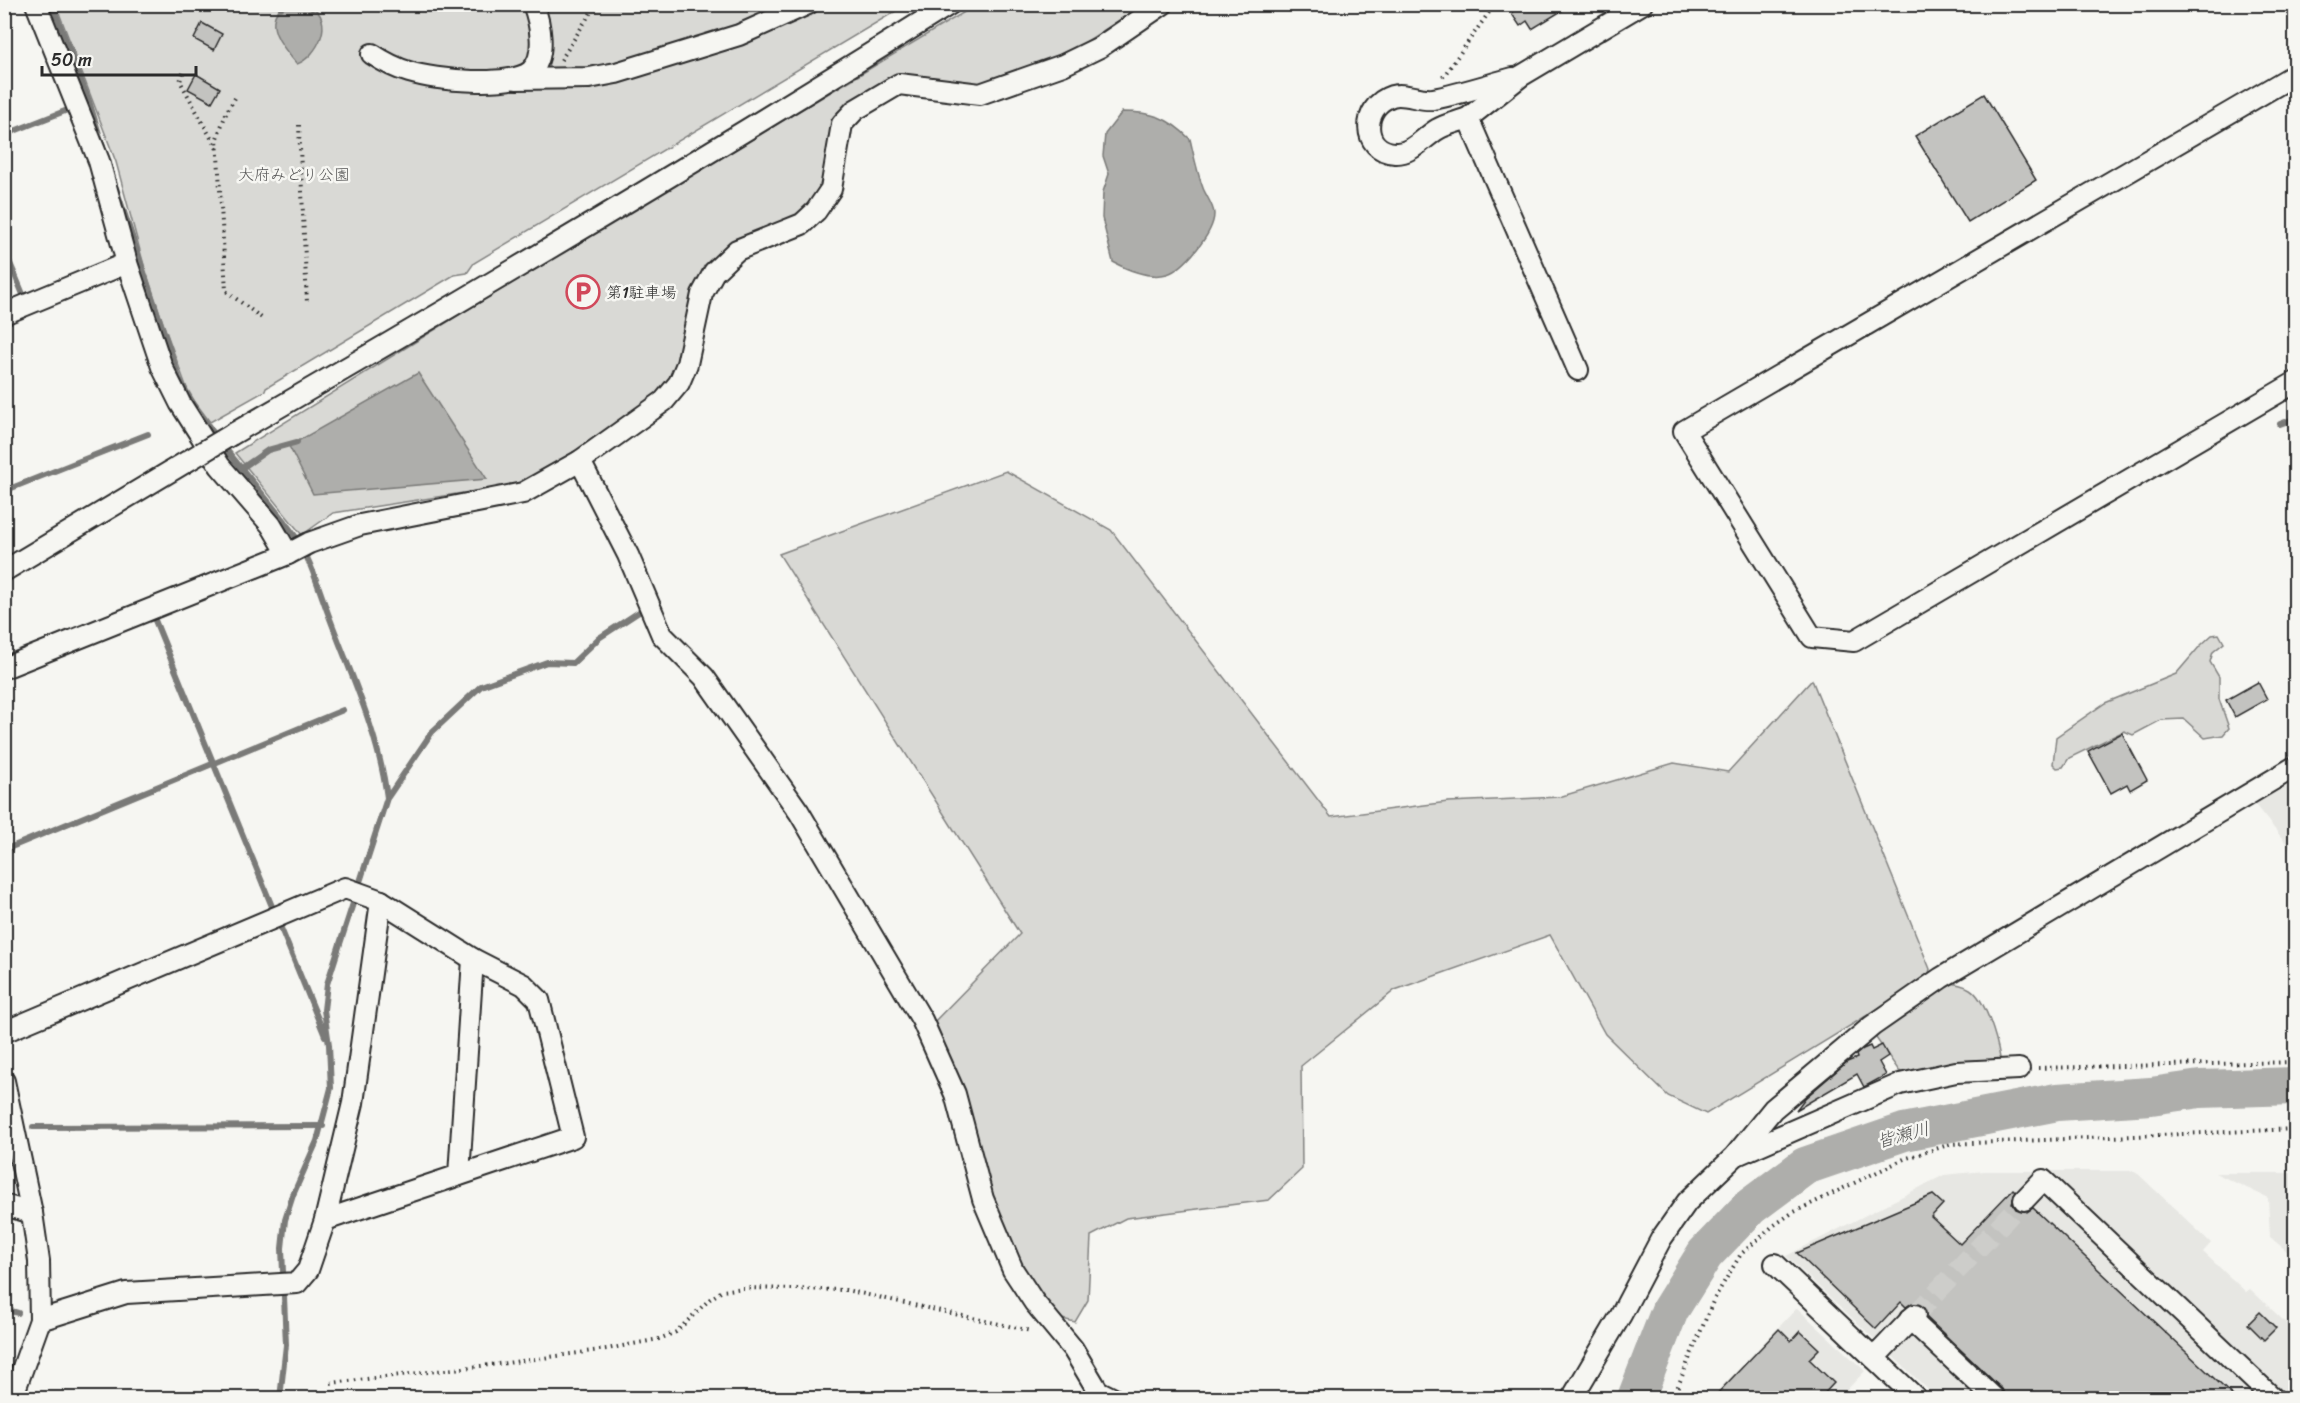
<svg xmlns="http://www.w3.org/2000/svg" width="2300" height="1403" font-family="Sriracha,'Klee One',sans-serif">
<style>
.built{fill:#e7e7e3}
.green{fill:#d9d9d5;stroke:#828280;stroke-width:1.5}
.water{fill:#aeaeab;stroke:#7a7a78;stroke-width:1.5}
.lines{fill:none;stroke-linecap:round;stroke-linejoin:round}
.stream{stroke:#7a7a78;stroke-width:6}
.river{stroke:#aeaeab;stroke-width:38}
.building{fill:#c3c3c0;stroke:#2b2b2b;stroke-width:1.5}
.minor-tunnel{stroke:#cdcdca;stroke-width:20;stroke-dasharray:20 10;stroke-linecap:butt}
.minor-casing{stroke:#2b2b2b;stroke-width:24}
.path{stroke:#2b2b2b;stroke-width:4;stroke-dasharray:1.5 4.5;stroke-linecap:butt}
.minor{stroke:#f6f6f2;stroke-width:20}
.minor-bridge-casing{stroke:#2b2b2b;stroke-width:24;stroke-linecap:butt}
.minor-bridge{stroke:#f6f6f2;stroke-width:20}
.labels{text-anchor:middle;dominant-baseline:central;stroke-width:5;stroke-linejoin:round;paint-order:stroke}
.park-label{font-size:16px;fill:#565656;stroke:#f6f6f2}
.poi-label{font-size:16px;fill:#2b2b2b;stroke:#f6f6f2;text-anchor:start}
.water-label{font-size:18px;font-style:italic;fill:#525251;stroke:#f6f6f2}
</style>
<rect width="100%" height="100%" fill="#f6f6f2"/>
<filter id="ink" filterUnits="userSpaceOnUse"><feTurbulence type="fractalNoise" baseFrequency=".0167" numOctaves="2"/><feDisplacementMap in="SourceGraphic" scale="12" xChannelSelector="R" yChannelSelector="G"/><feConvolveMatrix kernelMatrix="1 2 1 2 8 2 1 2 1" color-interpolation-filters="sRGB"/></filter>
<g filter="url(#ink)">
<g class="built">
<path d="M 2295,775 L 2295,860 L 2290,848 L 2252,801 Z"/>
<path d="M 1984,1171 L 2135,1171 L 2211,1243 L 2203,1252 L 2246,1292 L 2250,1289 L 2285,1322 L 2295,1328 L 2295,1398 L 1937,1398 L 1786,1256 L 1944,1175 Z"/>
<path d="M 2215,1173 L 2295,1173 L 2295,1258 L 2270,1237 L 2268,1198 Z"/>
<path d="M 1797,1308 L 1865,1371 L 1839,1398 L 1711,1398 Z"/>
</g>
<g class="green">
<path d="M 56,5 L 906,5 L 474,263 L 467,273 L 454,275 L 266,388 L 265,391 L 210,422 L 189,394 L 163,323 L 145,269 L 116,162 Z"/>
<path d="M 976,5 L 1143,5 L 1061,58 L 979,84 L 898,78 L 838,112 L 824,190 L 798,220 L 732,245 L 672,379 L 662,392 L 625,419 L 536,478 L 515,485 L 333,513 L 302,535 L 235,453 L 462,313 Z"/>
<path d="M 1006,471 L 1111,530 L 1331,817 L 1448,802 L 1559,797 L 1674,763 L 1728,772 L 1812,680 L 1930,969 L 1928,978 L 1706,1114 L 1668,1096 L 1605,1034 L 1550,935 L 1395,990 L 1301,1066 L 1302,1169 L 1269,1200 L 1126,1218 L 1091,1236 L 1088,1300 L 1075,1322 L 1053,1317 L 1018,1265 L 986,1181 L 932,1024 L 1020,934 L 779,554 Z"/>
<path d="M 2219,634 L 2224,643 L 2213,652 L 2210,662 L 2219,677 L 2219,699 L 2229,728 L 2223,735 L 2205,738 L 2184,719 L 2161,720 L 2133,735 L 2124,731 L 2069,758 L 2063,767 L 2057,768 L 2053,764 L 2056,737 L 2105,703 L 2176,674 L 2200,646 L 2212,635 Z"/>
<path d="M 1943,982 C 1952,983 1962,984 1970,989 C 1986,999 1997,1040 2000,1058 L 1909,1075 L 1899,1071 L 1876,1038 L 1878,1033 Z"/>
</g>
<g class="water">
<path d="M 286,4 C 293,4 303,3 310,6 C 336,19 318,56 297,64 C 283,48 259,20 286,4 Z"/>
<path d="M 1122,112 C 1152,112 1168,117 1190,139 C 1194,156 1197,172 1203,188 C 1206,196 1214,206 1214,214 C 1214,233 1184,269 1167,274 C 1149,279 1128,270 1113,262 L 1102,218 L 1103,192 L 1109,174 L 1103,156 L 1105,134 Z"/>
<path d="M 418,373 L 487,479 L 313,494 L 289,446 Z"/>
</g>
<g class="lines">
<g class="stream">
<path d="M 52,4 L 89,101 L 103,147"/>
<path d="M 280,4 L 281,8"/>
<path d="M 312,8 L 313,4"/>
<path d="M 4,135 L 70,109"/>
<path d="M 116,188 L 179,378 C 208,436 257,483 295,536 C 309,555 320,592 329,616 C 351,675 379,734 387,798 L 327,984 L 324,1010 L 329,1045 L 331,1088 L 317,1141 L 293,1195 L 285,1220 L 282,1248 L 286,1345 L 280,1398"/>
<path d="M 4,249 L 25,299"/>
<path d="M 2280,424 L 2296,418"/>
<path d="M 242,468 L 268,450 L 297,442"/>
<path d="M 4,491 L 148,434"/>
<path d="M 152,613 L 325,1036"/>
<path d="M 388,797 L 432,732 L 481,686 L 547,662 L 573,663 L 599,638 L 642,610"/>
<path d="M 4,850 L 343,710"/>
<path d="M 33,1127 L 323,1126"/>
<path d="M 4,1309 L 18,1313"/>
</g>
<path class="river" d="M 1636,1398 L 1670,1310 L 1705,1254 L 1750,1207 L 1805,1166 L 1904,1132 L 2057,1102 L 2151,1096 L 2200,1089 L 2296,1086"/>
</g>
<g class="building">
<path d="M 1517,4 L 1573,4 L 1532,29 L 1527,21 L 1520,26 L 1512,14 Z"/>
<path d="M 202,23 L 222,34 L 214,50 L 194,39 Z"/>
<path d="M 196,74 L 220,88 L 212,102 L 188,89 Z"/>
<path d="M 1984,94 L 2036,180 L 1968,222 L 1915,136 Z"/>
<path d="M 2258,682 L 2267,699 L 2235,717 L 2226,700 Z"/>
<path d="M 2122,733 L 2147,780 L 2130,790 L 2127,784 L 2111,793 L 2088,751 Z"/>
<path d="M 1882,1045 L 1888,1056 L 1879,1062 L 1886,1075 L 1864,1087 L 1857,1074 L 1796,1110 L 1805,1098 L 1847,1062 L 1857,1058 L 1856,1055 L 1863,1049 L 1870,1046 L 1872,1050 Z"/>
<path d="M 2013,1189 L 2016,1192 L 2012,1203 L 2016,1209 L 2027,1212 L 2033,1208 L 2235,1398 L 2006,1398 L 2002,1389 L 1927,1318 L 1926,1311 L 1923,1306 L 1912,1303 L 1906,1307 L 1901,1302 L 1876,1329 L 1797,1253 L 1933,1195 L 1943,1204 L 1931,1217 L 1960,1244 Z"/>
<path d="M 2260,1312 L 2276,1328 L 2264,1340 L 2248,1324 Z"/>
<path d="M 1779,1329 L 1791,1341 L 1800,1331 L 1819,1349 L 1809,1359 L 1834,1383 L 1820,1398 L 1713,1398 Z"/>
</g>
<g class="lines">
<path class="minor-tunnel" d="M 1915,1315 L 2024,1200"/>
<defs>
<g id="minor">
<path d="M 36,4 L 99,161 L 127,263 L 162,367 L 180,403 L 220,466 L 271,525 L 288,554"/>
<path d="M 372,54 C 384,62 395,68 409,72 C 435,80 511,88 531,71 C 547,56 540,22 533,4"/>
<path d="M 2296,74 L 1684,431 L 1812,637 L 1854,641 L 2296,382"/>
<path d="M 516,79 L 589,78 L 616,73 L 739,35 L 808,4"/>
<path d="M 1468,118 C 1458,122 1446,124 1438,129 C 1424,137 1412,154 1395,153 C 1361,151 1361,106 1392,96 C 1404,92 1420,101 1433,99 C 1460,94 1487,85 1513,78"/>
<path d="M 4,314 L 127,263"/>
<path d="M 1578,370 L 1468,118 L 1521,76 L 1642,4"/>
<path d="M 231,435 C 473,295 713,153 950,4"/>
<path d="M 580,461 L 628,555 L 662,635 L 704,677 L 799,812 L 922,1020 L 955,1094 L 983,1199 L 1013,1270 L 1034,1302 L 1073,1349 L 1098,1391 L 1112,1398"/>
<path d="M 4,571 L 201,453"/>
<path d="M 4,668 L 288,554 L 309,543 L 360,525 L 523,493 L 580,461 L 664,401 L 679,383 L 687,364 L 702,294 L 714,272 L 737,250 L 802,224 L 816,211 L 831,189 L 842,124 L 855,110 L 899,84 L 980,94 L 1063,65 L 1100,47 L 1163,4"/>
<path d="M 4,1032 L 345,888 L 381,901 L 473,959 L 524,985 L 539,1000 L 573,1137 L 325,1220"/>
<path d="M 4,1081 L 32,1213 L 39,1261 L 40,1320 L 12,1398"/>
<path d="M 1739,1154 L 1900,1084 L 1956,1072 L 2019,1069"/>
<path d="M 459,1175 L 473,959"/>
<path d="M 2024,1200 L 2043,1180 L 2273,1398"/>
<path d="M 4,1205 L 32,1213"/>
<path d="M 1775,1264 L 1916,1398"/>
<path d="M 1910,1319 L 1994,1398"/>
<path d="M 40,1320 L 126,1293 L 297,1283 L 308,1270 L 325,1220 L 353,1103 L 381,901"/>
<path d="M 1874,1358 L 1915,1315"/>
<path d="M 1572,1398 L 1621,1315 L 1661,1239 L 1687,1202 L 1734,1157 L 1773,1109 L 1872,1026 L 1941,978 L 2296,766"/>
</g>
</defs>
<use href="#minor" class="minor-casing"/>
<g class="path">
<path d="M 561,60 L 596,4"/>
<path d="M 183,73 L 180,81 L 217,149"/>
<path d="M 1443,77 L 1495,4"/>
<path d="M 235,98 L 227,111 L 217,138 L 226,291 L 263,319"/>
<path d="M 299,125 L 307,303"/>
<path d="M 2038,1068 L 2296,1062"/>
<path d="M 331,1383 L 507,1363 L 607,1349 L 659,1339 L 676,1332 L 710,1299 L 722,1291 L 743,1288 L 846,1290 L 1031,1331"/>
<path d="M 1673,1398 L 1714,1299 L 1741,1254 L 1773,1226 L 1792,1213 L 1904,1159 L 1951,1144 L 2296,1129"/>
</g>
<use href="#minor" class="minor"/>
<defs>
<path id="minor-bridge" d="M 201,453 L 231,435"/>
</defs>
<use href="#minor-bridge" class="minor-bridge-casing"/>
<use href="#minor-bridge" class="minor-bridge"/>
</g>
</g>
<defs>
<symbol id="parking-ring" viewBox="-11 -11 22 22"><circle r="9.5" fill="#f6f6f2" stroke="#d1495b" stroke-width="1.5"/><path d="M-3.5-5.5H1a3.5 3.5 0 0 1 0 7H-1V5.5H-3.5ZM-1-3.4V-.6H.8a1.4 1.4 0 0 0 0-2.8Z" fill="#d1495b"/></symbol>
</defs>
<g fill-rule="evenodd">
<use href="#parking-ring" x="564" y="273" width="38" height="38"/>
</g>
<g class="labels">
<g class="park-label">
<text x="294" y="174">大府みどり公園</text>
</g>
<g class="poi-label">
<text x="606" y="292">第1駐車場</text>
</g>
<g class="water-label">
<text transform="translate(1903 1135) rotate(-15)">皆瀬川</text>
</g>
</g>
<rect width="2300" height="1403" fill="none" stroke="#f6f6f2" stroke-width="24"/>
<rect x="12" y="12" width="2276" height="1379" fill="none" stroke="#2b2b2b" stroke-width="2" filter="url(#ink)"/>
<path d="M42 66v9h154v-9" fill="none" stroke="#2b2b2b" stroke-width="3"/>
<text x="51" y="66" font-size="18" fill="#2b2b2b" stroke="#f6f6f2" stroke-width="4.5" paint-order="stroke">50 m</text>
</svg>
